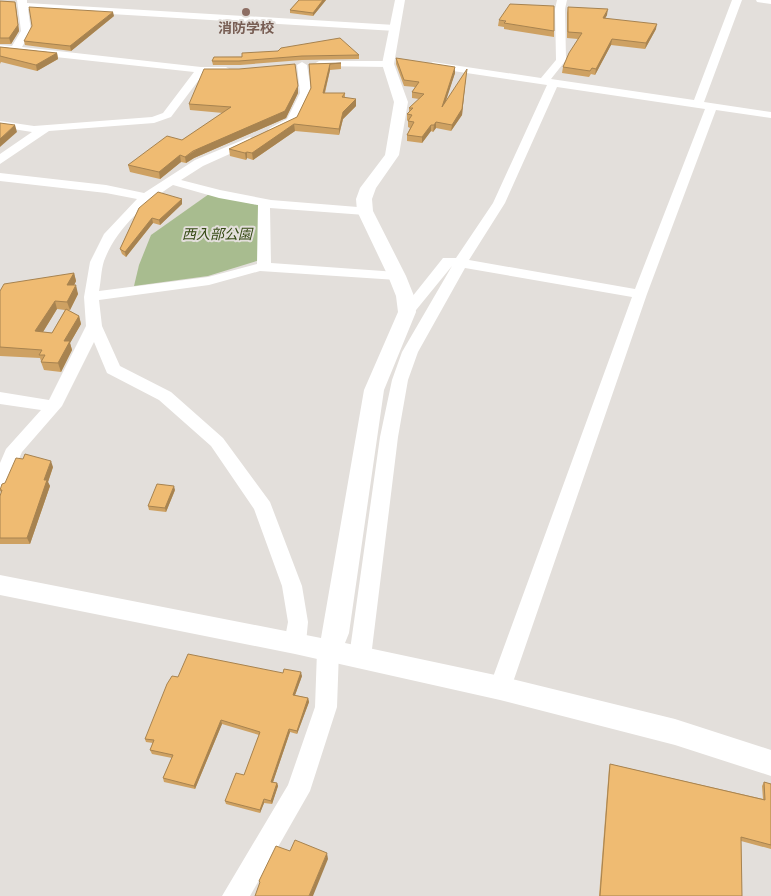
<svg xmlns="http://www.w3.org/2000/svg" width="771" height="896" font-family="Bitter,'Noto Sans JP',serif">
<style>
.green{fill:#a8bc8f}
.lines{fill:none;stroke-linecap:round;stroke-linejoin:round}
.minor{fill:#fff;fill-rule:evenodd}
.tertiary{fill:#fff;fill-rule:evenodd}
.wall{fill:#cea162;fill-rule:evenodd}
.shaded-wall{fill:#a78350}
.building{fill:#efbb72;stroke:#a78350}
.education-dot{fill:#8d6e63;stroke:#e3dfdb;stroke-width:2}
.labels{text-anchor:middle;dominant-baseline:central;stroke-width:4;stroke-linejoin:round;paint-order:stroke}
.far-education-label{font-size:14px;font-weight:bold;fill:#785e54;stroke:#e3dfdb}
.far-park-label{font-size:14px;font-style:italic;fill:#344913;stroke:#e3dfdb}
</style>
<rect width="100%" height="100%" fill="#e3dfdb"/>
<path class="green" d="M 209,194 L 258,205 L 260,260 L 208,276 L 134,286 L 139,265 L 151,235 Z"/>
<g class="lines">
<g class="minor">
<path d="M 17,0 L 27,0 L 27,3 L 395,25 L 400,28 L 395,31 L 28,9 L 31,31 L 22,47 L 201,67 L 226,67 L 231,70 L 226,73 L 204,73 L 171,117 L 154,123 L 49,131 L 0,164 L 0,154 L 32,132 L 0,127 L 0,121 L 34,126 L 152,117 L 163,113 L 194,72 L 0,51 L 0,45 L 12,46 L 21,31 Z"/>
<path d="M 557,0 L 567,0 L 565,9 L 566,60 L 551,79 L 694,100 L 732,0 L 742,0 L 704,102 L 771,112 L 771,118 L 716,110 L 647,294 L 511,688 L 508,695 L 500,698 L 492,695 L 489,688 L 632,297 L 465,268 L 418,352 L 408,380 L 398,437 L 371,657 L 368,664 L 360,666 L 352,664 L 349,657 L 380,437 L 392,380 L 402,352 L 452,266 L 412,315 L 402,315 L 400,312 L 443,258 L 456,258 L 493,203 L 547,85 L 433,68 L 428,65 L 433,62 L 541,78 L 556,60 L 555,9 ZM 557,87 L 705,109 L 635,289 L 469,260 L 505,203 Z"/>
<path d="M 319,61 L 388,61 L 393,64 L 388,67 L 315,66 L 314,64 Z"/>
<path d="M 302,62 L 307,65 C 308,73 311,84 310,92 C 309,109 289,137 270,132 L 268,130 L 270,128 L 287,119 L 300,93 L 297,65 Z"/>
<path d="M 250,137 L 256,141 L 254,143 L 203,166 L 181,180 L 220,190 L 271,200 L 370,208 L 372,211 L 370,214 L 365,215 L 270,208 L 271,263 L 397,272 L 402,273 L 404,276 L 402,279 L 397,280 L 260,271 L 209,285 L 99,300 L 102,326 L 120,366 L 171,392 L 223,438 L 270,502 L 302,586 L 308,622 L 306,643 L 302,649 L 295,652 L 288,649 L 284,643 L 288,622 L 282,586 L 254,509 L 211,446 L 159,400 L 107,373 L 94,342 L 62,406 L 22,452 L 6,488 L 0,490 L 0,463 L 6,449 L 41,410 L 0,404 L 0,392 L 49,400 L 86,326 L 84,297 L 90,262 L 104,234 L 137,199 L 106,193 L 0,181 L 0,173 L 106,185 L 144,193 L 195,160 ZM 173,185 L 219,198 L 258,205 L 257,264 L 208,277 L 99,291 C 101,282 101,270 104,261 C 116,229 145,203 173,185 Z"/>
<path d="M 328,642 L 336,645 L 339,651 L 337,707 L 310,791 L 250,896 L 222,896 L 288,785 L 315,707 L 317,651 L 320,645 Z"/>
</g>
<g class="tertiary">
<path d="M 395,0 L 405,0 L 394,64 L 408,102 L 399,155 L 376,188 L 372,199 L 373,211 L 406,276 L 414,296 L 416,312 L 384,390 L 349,633 L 345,643 L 500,676 L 675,719 L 771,750 L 771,776 L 675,745 L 500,700 L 295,654 L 0,595 L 0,575 L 321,638 L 364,390 L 398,312 L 396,296 L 388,276 L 357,211 L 356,199 L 360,188 L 385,155 L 394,102 L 382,64 Z"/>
<path d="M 756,0 L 771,0 L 771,4 L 757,2 Z"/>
</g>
</g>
<g class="wall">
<path d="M 299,0 L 326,0 L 313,16 L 290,13 L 290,10 Z"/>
<path d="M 0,1 L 15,2 L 16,7 L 19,31 L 11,44 L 0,44 Z"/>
<path d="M 568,7 L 607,15 L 605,18 L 656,29 L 645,49 L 611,45 L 595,75 L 591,74 L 589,77 L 562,73 L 563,67 L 578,39 L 567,38 L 567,13 Z"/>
<path d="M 114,16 L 71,51 L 25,45 L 24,41 Z"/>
<path d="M 499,20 L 554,31 L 554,37 L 504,29 L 504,27 L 498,26 Z"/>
<path d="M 0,47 L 57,53 L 58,59 L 37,71 L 1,62 L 0,64 Z"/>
<path d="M 359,55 L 359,59 L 302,60 L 240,65 L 213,65 L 212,61 L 214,57 Z"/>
<path d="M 396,58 L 455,73 L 445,102 L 466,75 L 462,115 L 451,131 L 436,128 L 433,132 L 431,131 L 422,143 L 407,141 L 407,135 L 410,128 L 408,127 L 408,121 L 407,120 L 407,114 L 409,113 L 409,108 L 419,99 L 412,98 L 412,92 L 415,87 L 404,86 L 396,64 Z"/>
<path d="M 341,63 L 341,69 L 330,70 L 325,93 L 345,93 L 345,97 L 356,106 L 343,119 L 339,135 L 295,131 L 253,160 L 247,158 L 246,160 L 230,156 L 229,149 L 297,117 L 311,88 L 309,64 Z"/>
<path d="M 298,93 L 286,118 L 194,158 L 186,163 L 181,162 L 160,179 L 130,172 L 128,165 L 182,140 L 223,113 L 190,110 L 189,104 Z"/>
<path d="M 182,199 L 182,204 L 160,225 L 153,223 L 126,257 L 122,254 L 120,249 L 139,208 Z"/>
<path d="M 74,273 L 76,281 L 74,285 L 78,294 L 70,310 L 68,310 L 79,316 L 81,324 L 70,343 L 72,350 L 61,372 L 44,370 L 41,362 L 41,361 L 40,358 L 0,356 L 0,291 ZM 57,309 L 65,310 L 52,333 L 43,332 Z"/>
<path d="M 53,467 L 48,482 L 50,486 L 30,544 L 0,544 L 0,496 L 1,493 L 0,490 L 5,483 Z"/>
<path d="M 175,490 L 166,512 L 149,510 L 148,506 Z"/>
<path d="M 283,673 L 302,676 L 295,695 L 308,698 L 309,702 L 297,734 L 290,732 L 273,782 L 277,783 L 278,786 L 272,804 L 264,803 L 260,813 L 226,804 L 225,801 L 244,775 L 259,735 L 222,724 L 195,789 L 164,782 L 163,778 L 172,758 L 152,754 L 150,750 L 153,743 L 146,742 L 145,739 L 178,677 Z"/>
<path d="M 610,764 L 763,799 L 762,786 L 764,782 L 771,784 L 771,849 L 741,841 L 742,896 L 599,896 L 609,768 Z"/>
</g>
<g class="shaded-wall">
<path d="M 323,0 L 326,0 L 313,16 L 313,13 Z"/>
<path d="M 15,2 L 19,31 L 11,44 L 9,38 Z"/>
<path d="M 608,9 L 607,15 L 602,24 L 603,18 Z"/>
<path d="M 113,12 L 114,16 L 71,51 L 70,46 Z"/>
<path d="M 657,24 L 656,29 L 645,49 L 646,43 Z"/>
<path d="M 612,39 L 611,45 L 595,75 L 596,69 Z"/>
<path d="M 57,53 L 58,59 L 37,71 L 36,65 Z"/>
<path d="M 330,64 L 330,70 L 323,99 L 323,93 Z"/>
<path d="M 455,67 L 455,73 L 442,113 L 442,107 Z"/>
<path d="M 466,75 L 462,115 L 451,131 L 452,125 Z"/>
<path d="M 298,86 L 298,93 L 286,118 L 194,158 L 186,163 L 185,157 Z"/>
<path d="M 356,99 L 356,106 L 343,119 L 339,135 L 339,129 L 343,112 Z"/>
<path d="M 436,122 L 436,128 L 433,132 L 434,125 Z"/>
<path d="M 294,124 L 295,131 L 253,160 L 252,153 Z"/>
<path d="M 15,125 L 17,132 L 0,147 L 0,139 Z"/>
<path d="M 431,125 L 431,131 L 422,143 L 422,137 Z"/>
<path d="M 247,152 L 247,158 L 246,160 L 245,153 Z"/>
<path d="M 180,155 L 181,162 L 160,179 L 159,172 Z"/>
<path d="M 182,199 L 182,204 L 160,225 L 159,220 Z"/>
<path d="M 152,218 L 153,223 L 126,257 L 125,252 Z"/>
<path d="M 74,273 L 76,281 L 70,294 L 67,285 Z"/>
<path d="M 76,285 L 78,294 L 70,310 L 67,302 Z"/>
<path d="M 55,301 L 57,309 L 38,340 L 35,331 Z"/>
<path d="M 79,316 L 81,324 L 70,343 L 72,350 L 61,372 L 58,363 L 64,341 Z"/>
<path d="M 51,461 L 53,467 L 48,482 L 50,486 L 30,544 L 27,538 L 44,480 Z"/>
<path d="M 174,486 L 175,490 L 166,512 L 165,508 Z"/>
<path d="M 301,672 L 302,676 L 294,698 L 293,695 Z"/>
<path d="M 308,698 L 309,702 L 297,734 L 297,731 Z"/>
<path d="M 221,720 L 222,724 L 195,789 L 194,786 Z"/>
<path d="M 289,729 L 290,732 L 272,785 L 271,782 Z"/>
<path d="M 277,783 L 278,786 L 272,804 L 271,801 Z"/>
<path d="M 264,799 L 264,803 L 260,813 L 260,810 Z"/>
<path d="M 327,853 L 328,859 L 313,896 L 309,896 Z"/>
</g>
<g class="building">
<path d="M 299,0 L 323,0 L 313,13 L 290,10 Z"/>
<path d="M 0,1 L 15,2 L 18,25 L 9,38 L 0,38 Z"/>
<path d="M 510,4 L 554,6 L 554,31 L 504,23 L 506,21 L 499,20 Z"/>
<path d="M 29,7 L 113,12 L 70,46 L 24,41 L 32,26 Z"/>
<path d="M 568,7 L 608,9 L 603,18 L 657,24 L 646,43 L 612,39 L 596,69 L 592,68 L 590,71 L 563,67 L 569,53 L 582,33 L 568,32 Z"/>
<path d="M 340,38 L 359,55 L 302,56 L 239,61 L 212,61 L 214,57 L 242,57 L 242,53 L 278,51 L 281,48 Z"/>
<path d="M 0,47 L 57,53 L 36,65 L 0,56 Z"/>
<path d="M 396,58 L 455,67 L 442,107 L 467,69 L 462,109 L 452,125 L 436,122 L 434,125 L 431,125 L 422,137 L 407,135 L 414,122 L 408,121 L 412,115 L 407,114 L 413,108 L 409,108 L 424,94 L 412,92 L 419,82 L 404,80 Z"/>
<path d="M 341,63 L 330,64 L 323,93 L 345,93 L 342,97 L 356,99 L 343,112 L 339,129 L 294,124 L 252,153 L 247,152 L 245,153 L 229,149 L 297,117 L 311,88 L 309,64 Z"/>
<path d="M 295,64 L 298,86 L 285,111 L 193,151 L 185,157 L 180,155 L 159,172 L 128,165 L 167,136 L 182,140 L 231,107 L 189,104 L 204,69 L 239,69 Z"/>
<path d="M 0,123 L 15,125 L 0,139 Z"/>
<path d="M 158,192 L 182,199 L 159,220 L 152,218 L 125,252 L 120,249 L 139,208 Z"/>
<path d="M 74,273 L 67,285 L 76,285 L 67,302 L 55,301 L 35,331 L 52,333 L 66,309 L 79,316 L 64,341 L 70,341 L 58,363 L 41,362 L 45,355 L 39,355 L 42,350 L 0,347 L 0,291 L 4,284 Z"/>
<path d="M 25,454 L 51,461 L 44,480 L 47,480 L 27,538 L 0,538 L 0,496 L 2,490 L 0,490 L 2,484 L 5,483 L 16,458 L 23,459 Z"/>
<path d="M 157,484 L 174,486 L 165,508 L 148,506 Z"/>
<path d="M 188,654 L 283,673 L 284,669 L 301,672 L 293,695 L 308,698 L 297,731 L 289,729 L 271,782 L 277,783 L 271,801 L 264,799 L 260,810 L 225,801 L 236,773 L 244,775 L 260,732 L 221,720 L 194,786 L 163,778 L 173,755 L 150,750 L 154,740 L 145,739 L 167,684 L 172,676 L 178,677 Z"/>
<path d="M 610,764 L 765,800 L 764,782 L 771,784 L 771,845 L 741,837 L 742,896 L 600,896 Z"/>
<path d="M 295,840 L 327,853 L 309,896 L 255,896 L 260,882 L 259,881 L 276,846 L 290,851 Z"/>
</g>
<circle class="education-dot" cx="246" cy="12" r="5"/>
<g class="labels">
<g class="far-education-label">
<text x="246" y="28">消防学校</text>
</g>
<g class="far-park-label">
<text x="217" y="234">西入部公園</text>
</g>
</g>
</svg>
